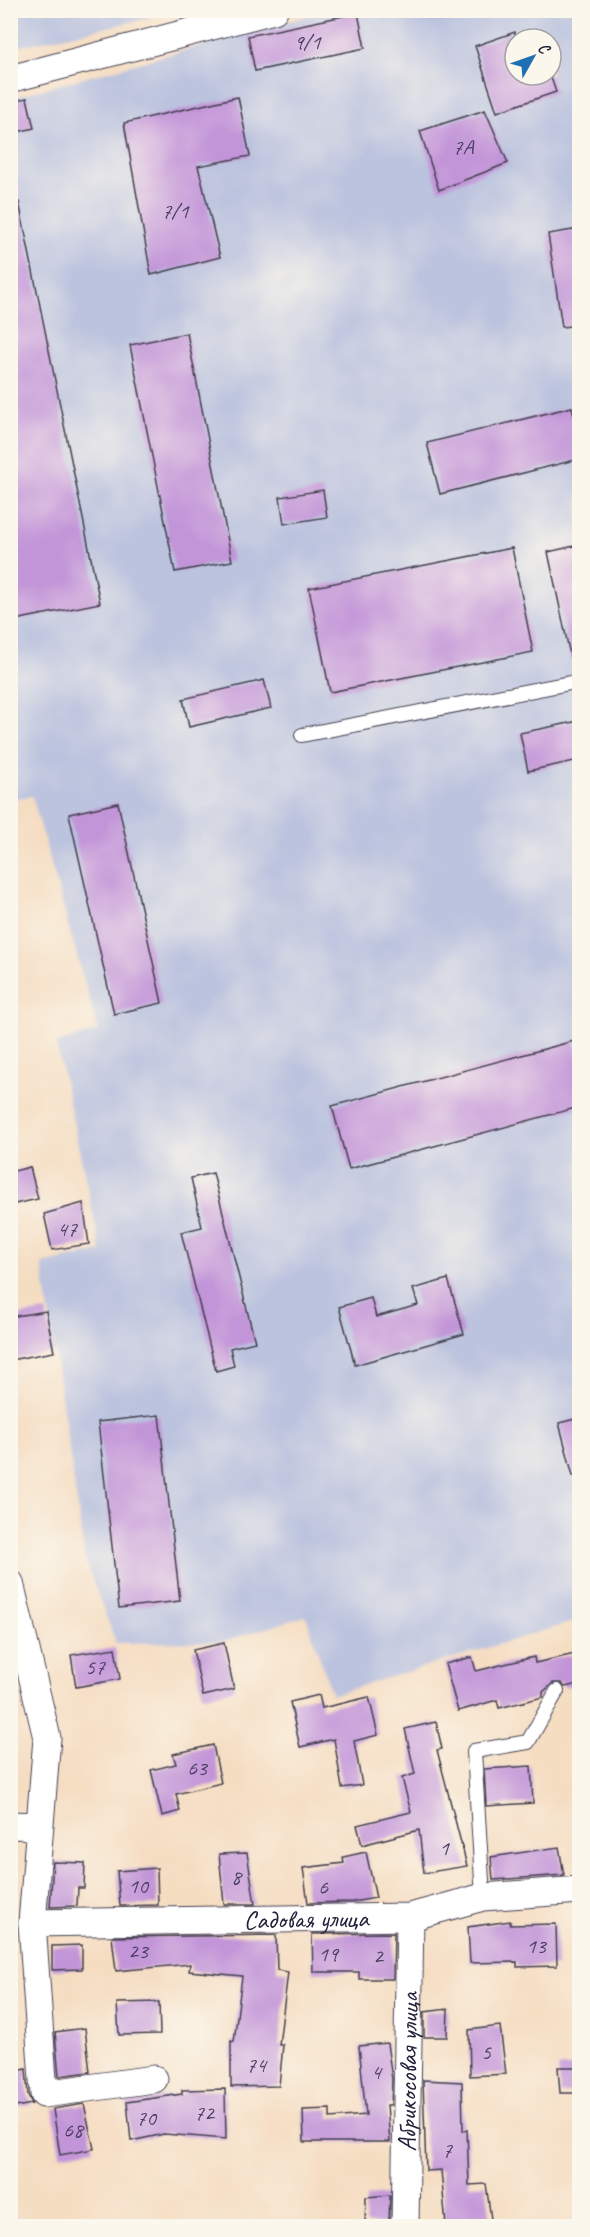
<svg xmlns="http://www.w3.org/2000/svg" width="590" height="2237" font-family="Caveat,sans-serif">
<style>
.industrial{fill:#bcc3de;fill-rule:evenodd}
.building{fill:#c295d8}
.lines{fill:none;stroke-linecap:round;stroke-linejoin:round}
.service-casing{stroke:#423e4f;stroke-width:16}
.minor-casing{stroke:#423e4f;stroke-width:29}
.service{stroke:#fff;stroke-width:14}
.minor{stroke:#fff;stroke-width:27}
.labels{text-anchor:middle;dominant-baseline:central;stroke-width:4.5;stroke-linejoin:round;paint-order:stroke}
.number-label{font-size:22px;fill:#4a3f62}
.street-label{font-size:26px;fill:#22223b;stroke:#fbf7ec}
</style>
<rect width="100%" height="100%" fill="#fbf7ec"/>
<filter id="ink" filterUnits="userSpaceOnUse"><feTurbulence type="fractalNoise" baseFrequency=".0167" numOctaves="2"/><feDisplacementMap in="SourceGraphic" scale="12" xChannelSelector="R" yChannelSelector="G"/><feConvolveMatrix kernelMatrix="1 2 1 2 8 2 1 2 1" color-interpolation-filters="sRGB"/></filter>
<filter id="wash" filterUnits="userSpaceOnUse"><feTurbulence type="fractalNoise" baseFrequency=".008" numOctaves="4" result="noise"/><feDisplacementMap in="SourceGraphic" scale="24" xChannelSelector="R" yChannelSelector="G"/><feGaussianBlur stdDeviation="1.35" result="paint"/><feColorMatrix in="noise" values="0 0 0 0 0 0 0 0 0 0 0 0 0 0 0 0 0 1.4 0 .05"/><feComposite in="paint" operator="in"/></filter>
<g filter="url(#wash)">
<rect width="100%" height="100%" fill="#f5ddc2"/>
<g class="industrial">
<path d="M 10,11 L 147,11 L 149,18 L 11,48 Z"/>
<path d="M 326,11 L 579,11 L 579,1620 L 332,1695 L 306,1616 L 221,1642 L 116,1643 L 85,1560 L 42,1264 L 101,1251 L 56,1043 L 98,1031 L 32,796 L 11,799 L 11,98 ZM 515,39 L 551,39 L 551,75 L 515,75 Z"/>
</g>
<g id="blocks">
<g class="building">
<path d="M 358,13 L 365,48 L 255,71 L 248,36 Z"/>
<path d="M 515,32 L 515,75 L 550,75 L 556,92 L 497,112 L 475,46 Z"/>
<path d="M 238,97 L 250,156 L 198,166 L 220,257 L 151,275 L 124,123 Z"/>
<path d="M 27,98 L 34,128 L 10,134 L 10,102 Z"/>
<path d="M 485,110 L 508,163 L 439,190 L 420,131 Z"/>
<path d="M 10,202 L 19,202 L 100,603 L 10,621 Z"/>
<path d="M 579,229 L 579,325 L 562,327 L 548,234 Z"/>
<path d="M 187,333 L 232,561 L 175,572 L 130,345 Z"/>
<path d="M 572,407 L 579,436 L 579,459 L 440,494 L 427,443 Z"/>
<path d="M 323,490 L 327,517 L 284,524 L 280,497 Z"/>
<path d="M 579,545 L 579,659 L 571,660 L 548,552 Z"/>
<path d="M 512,548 L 533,652 L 330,692 L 309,588 Z"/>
<path d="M 264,680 L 271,708 L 189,727 L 183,699 Z"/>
<path d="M 579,721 L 579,760 L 528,771 L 520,733 Z"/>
<path d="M 118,803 L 162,1003 L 114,1014 L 69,814 Z"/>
<path d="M 574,1041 L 579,1062 L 579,1107 L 349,1169 L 332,1106 Z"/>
<path d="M 30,1167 L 38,1199 L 10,1205 L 10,1172 Z"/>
<path d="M 213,1173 L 255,1342 L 230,1348 L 234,1366 L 216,1371 L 181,1232 L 202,1227 L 191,1178 Z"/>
<path d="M 83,1203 L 89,1244 L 52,1250 L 44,1214 Z"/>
<path d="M 448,1279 L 464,1334 L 355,1365 L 339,1307 L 371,1298 L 376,1317 L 418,1305 L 413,1289 Z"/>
<path d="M 46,1311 L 54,1352 L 10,1360 L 10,1317 Z"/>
<path d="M 159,1415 L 180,1601 L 119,1608 L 98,1422 Z"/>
<path d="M 579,1418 L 579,1475 L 573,1476 L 559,1423 Z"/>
<path d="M 224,1643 L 234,1689 L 203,1696 L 193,1650 Z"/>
<path d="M 115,1648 L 120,1679 L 76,1687 L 71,1655 Z"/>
<path d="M 579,1653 L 579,1684 L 565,1687 L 561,1683 L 553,1683 L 543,1692 L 543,1697 L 499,1708 L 497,1700 L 458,1711 L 445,1664 L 472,1657 L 476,1671 L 534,1657 L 535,1663 Z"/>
<path d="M 319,1695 L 322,1708 L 369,1697 L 378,1735 L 354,1741 L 362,1785 L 342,1788 L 334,1739 L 300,1747 L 290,1702 Z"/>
<path d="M 436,1722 L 442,1749 L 437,1750 L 467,1866 L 424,1873 L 419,1830 L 362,1845 L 357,1825 L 411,1812 L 402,1778 L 415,1774 L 405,1729 Z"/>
<path d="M 213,1745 L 221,1783 L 176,1794 L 180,1811 L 162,1816 L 151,1770 L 176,1764 L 173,1754 Z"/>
<path d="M 531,1766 L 533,1803 L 486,1806 L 484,1769 Z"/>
<path d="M 559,1847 L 564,1875 L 493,1880 L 491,1857 Z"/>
<path d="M 366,1852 L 376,1898 L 353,1902 L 308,1903 L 303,1868 L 344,1863 L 343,1857 Z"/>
<path d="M 247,1853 L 255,1904 L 224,1904 L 219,1854 Z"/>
<path d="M 53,1862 L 85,1863 L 84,1888 L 78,1888 L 77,1906 L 50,1907 Z"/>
<path d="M 157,1868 L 158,1905 L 120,1906 L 117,1871 Z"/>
<path d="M 510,1921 L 510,1925 L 556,1924 L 557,1966 L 517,1967 L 517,1962 L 470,1963 L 468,1927 Z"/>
<path d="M 394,1933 L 393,1979 L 359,1979 L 359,1972 L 313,1972 L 312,1934 Z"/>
<path d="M 276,1935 L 277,1970 L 288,1972 L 279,2045 L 283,2045 L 279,2086 L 231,2087 L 231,2041 L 234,2042 L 242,1976 L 189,1971 L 190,1964 L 116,1971 L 112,1937 Z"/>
<path d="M 82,1945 L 82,1969 L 52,1970 L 52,1946 Z"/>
<path d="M 159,2002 L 160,2034 L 119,2035 L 117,2003 Z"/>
<path d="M 448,2009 L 447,2037 L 424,2037 L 424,2012 Z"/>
<path d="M 500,2026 L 506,2074 L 470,2076 L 469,2030 Z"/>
<path d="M 85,2028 L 90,2072 L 59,2076 L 55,2032 Z"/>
<path d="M 387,2043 L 392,2079 L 391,2105 L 387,2105 L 390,2142 L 304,2142 L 303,2110 L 330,2109 L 330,2118 L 366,2115 L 359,2046 Z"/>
<path d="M 558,2067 L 579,2067 L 579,2093 L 560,2093 Z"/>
<path d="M 26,2069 L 28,2095 L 32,2104 L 10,2108 L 10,2073 Z"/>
<path d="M 423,2080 L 462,2082 L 463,2131 L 467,2130 L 469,2185 L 486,2184 L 492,2226 L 446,2226 L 441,2170 L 426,2171 Z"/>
<path d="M 225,2089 L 226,2139 L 164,2134 L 131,2141 L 127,2102 L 182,2094 L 182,2090 Z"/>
<path d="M 84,2104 L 94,2149 L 60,2155 L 53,2109 Z"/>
<path d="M 390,2195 L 389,2224 L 365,2224 L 366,2197 Z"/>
</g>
</g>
</g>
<g filter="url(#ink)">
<use href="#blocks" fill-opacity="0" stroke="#423e4f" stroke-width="1.5"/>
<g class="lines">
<defs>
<g id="service">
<path d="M 302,735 L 580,681"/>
<path d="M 483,1897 L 474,1751 L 528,1742 L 557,1691"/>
</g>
<g id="minor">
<path d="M 10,79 L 274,10"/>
<path d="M 10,1583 L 47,1738 L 32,1923 L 44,2094 L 154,2079"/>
<path d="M 10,1825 L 39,1826"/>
<path id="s1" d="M 32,1923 L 410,1917 L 483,1897 L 580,1890"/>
<path id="s2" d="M 405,2226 L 410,1917"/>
</g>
</defs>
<use href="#service" class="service-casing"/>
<use href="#minor" class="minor-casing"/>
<use href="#service" class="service"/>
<use href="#minor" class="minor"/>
</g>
</g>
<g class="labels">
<g class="number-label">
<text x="307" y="42">9/1</text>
<text x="463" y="147">7А</text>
<text x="175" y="211">7/1</text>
<text x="67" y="1229">47</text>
<text x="95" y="1667">57</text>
<text x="197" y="1768">63</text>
<text x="444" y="1848">1</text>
<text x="236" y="1877">8</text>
<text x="138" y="1886">10</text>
<text x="323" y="1887">6</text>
<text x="536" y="1946">13</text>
<text x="138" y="1951">23</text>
<text x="328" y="1954">19</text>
<text x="378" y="1956">2</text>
<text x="486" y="2052">5</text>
<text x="256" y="2065">74</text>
<text x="376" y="2072">4</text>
<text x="204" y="2113">72</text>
<text x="146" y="2118">70</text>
<text x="73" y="2130">68</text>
<text x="447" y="2150">7</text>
</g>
<g class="street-label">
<text stroke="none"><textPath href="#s1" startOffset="274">Садовая улица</textPath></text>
<text stroke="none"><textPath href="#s2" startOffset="154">Абрикосовая улица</textPath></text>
</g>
</g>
<rect width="590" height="2237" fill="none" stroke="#fbf7ec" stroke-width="36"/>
<g transform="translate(533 57) rotate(50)"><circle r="28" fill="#fbf7ec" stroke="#a4a2a5" stroke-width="1.5"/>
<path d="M0-4.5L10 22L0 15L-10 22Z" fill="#1f6fb2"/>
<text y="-9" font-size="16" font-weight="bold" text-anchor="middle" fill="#22223b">С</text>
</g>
</svg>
